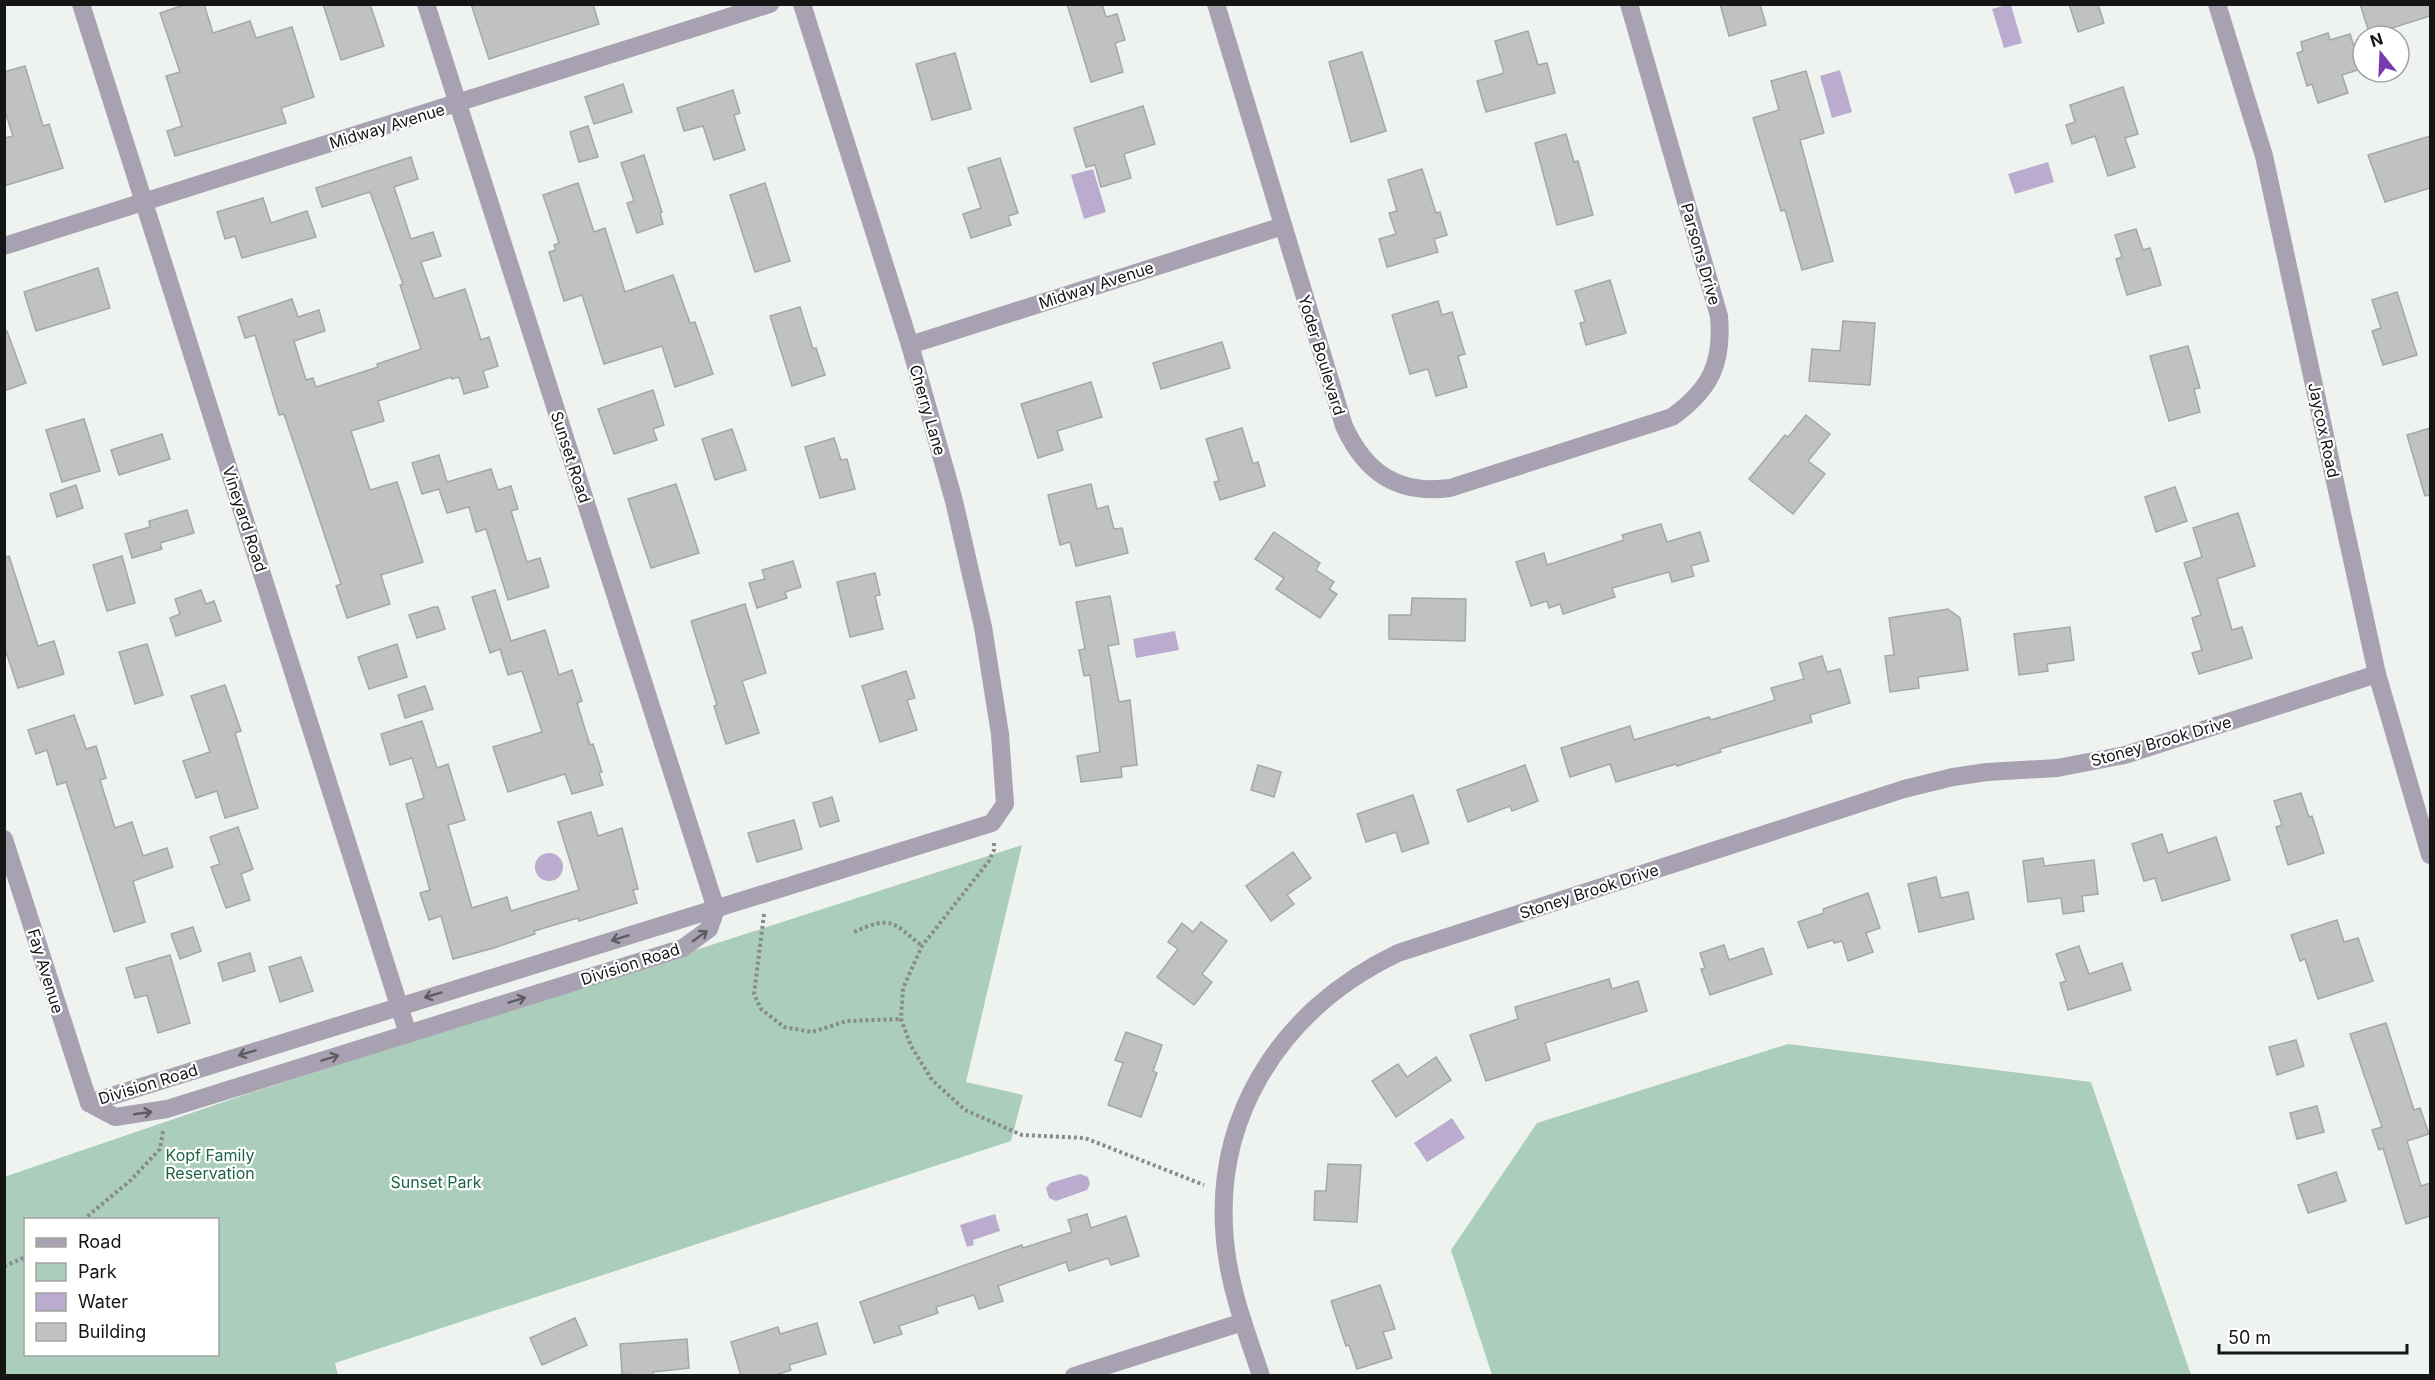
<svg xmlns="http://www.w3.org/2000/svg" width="2435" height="1380" font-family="Inter,sans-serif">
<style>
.green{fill:#abcdbb;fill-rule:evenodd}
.water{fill:#bbabcf}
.building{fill:#bfc2c0;stroke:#a5a8a6;stroke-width:1.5}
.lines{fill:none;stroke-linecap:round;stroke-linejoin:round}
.path{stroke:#888b89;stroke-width:4;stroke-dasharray:3 3;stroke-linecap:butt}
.minor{stroke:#a8a1b1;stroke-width:18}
.tertiary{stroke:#a8a1b1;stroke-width:18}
.oneway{stroke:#5e5c63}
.labels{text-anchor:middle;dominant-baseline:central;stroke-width:4.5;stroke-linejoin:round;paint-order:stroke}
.street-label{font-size:16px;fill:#141615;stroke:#fff}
.park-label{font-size:16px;fill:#1e6346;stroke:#fff}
</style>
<rect width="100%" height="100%" fill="#eff3f0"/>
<g class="green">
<path d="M 1022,845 L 966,1082 L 1023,1095 L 1011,1141 L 335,1363 L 338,1375 L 5,1375 L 4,1177 L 247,1094 ZM 26,1220 L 218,1220 L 218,1354 L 26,1354 Z"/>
<path d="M 1788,1044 L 2091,1082 L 2191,1375 L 1492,1375 L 1451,1250 L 1537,1123 Z"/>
</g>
<g class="water">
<path d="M 2006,5 L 2011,5 L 2022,43 L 2004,48 L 1992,9 Z"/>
<path d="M 1840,70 L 1852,112 L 1832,118 L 1820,76 Z"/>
<path d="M 2048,162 L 2054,182 L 2015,194 L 2008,174 Z"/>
<path d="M 1093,169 L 1106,212 L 1084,219 L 1071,175 Z"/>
<path d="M 1175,631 L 1179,650 L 1136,658 L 1133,639 Z"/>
<circle cx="549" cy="867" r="14"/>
<path d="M 1452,1118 L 1465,1138 L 1427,1162 L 1414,1143 Z"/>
<path d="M 1080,1174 L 1088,1177 L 1090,1184 L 1087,1190 L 1056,1201 L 1049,1198 L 1046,1188 L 1050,1183 Z"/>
<path d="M 995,1214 L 1000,1231 L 973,1240 L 974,1245 L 967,1247 L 960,1225 Z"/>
</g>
<g class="building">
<path d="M 187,4 L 204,4 L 213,33 L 250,21 L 256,38 L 292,27 L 314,97 L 281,108 L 286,123 L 175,156 L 167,131 L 182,126 L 166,76 L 180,72 L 160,13 Z"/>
<path d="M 323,4 L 370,4 L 384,46 L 341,60 Z"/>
<path d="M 471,4 L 593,4 L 599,24 L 489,59 Z"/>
<path d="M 1067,4 L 1102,4 L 1106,17 L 1117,14 L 1125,40 L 1115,43 L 1123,72 L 1091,82 Z"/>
<path d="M 1720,4 L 1760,4 L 1766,25 L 1729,36 Z"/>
<path d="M 2069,4 L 2098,4 L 2104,23 L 2078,32 Z"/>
<path d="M 2360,4 L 2430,4 L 2430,16 L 2370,35 Z"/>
<path d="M 1528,31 L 1538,65 L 1547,63 L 1555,93 L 1486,112 L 1477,81 L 1504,73 L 1495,41 Z"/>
<path d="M 2328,33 L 2330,40 L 2350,34 L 2361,69 L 2342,75 L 2348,93 L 2318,103 L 2312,84 L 2307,86 L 2297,53 L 2303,51 L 2301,42 Z"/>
<path d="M 1362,52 L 1386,131 L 1351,142 L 1329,62 Z"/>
<path d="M 955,53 L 971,109 L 932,120 L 916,64 Z"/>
<path d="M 25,66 L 43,126 L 49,124 L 63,168 L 4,186 L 4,138 L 13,136 L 4,108 L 4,72 Z"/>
<path d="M 1806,71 L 1824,133 L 1800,140 L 1833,261 L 1802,270 L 1785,210 L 1781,211 L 1753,118 L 1779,110 L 1771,81 Z"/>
<path d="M 623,84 L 632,112 L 594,124 L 585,97 Z"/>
<path d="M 2123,87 L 2138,134 L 2125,138 L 2135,167 L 2108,176 L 2095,136 L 2072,144 L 2066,125 L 2075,122 L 2070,105 Z"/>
<path d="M 733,90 L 740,113 L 734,115 L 745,150 L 714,160 L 703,126 L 684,131 L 677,108 Z"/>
<path d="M 1143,106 L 1155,144 L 1124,154 L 1131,178 L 1101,187 L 1095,165 L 1086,167 L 1074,128 Z"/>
<path d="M 588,126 L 598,157 L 579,162 L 570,132 Z"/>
<path d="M 1566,134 L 1574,162 L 1578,161 L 1593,215 L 1557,225 L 1535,143 Z"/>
<path d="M 2430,136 L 2430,188 L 2385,202 L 2368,155 Z"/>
<path d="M 644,155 L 662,212 L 660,213 L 663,224 L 637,233 L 627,203 L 634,201 L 621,163 Z"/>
<path d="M 411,157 L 418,179 L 394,187 L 411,239 L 433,232 L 441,256 L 421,262 L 434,299 L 465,289 L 481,340 L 489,337 L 498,366 L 483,371 L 488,387 L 464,394 L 459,377 L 452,379 L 451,377 L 378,401 L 384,421 L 351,431 L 370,490 L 397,482 L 423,562 L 381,575 L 390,604 L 347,618 L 336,586 L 341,584 L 284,414 L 279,415 L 255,335 L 245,338 L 238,317 L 292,299 L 298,317 L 319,310 L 325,331 L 294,341 L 306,380 L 313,378 L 316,387 L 378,367 L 377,364 L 421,349 L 400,285 L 403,284 L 370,192 L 322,207 L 316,188 Z"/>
<path d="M 1000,158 L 1018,213 L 1008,216 L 1011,225 L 971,238 L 963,214 L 981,208 L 968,168 Z"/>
<path d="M 1422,169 L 1436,213 L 1440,212 L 1447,235 L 1434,239 L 1438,252 L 1387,267 L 1379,239 L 1396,234 L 1389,213 L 1397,211 L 1388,180 Z"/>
<path d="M 578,183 L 594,232 L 605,228 L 625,292 L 673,275 L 690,323 L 695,322 L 713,374 L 675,387 L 662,346 L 604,364 L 582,295 L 564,301 L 549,252 L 556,250 L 554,245 L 559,243 L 543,195 Z"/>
<path d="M 765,183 L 790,261 L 755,272 L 730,195 Z"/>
<path d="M 263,198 L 271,223 L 307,211 L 316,237 L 242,258 L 235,236 L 225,239 L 217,212 Z"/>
<path d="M 2136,229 L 2143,250 L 2150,248 L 2161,285 L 2127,295 L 2116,259 L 2122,257 L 2115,235 Z"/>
<path d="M 98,268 L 110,308 L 36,331 L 24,292 Z"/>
<path d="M 1610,280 L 1626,333 L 1586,345 L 1580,323 L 1585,322 L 1575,291 Z"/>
<path d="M 2397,292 L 2417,355 L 2383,365 L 2372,331 L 2381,328 L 2372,300 Z"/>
<path d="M 1438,301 L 1442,315 L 1452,312 L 1465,354 L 1458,356 L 1467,387 L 1436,396 L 1428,369 L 1410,374 L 1392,315 Z"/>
<path d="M 800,307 L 813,349 L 816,348 L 825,375 L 792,386 L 770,316 Z"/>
<path d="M 1843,321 L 1875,323 L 1870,385 L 1809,381 L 1812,349 L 1840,351 Z"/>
<path d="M 7,331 L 26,383 L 4,391 L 4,332 Z"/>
<path d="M 1222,342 L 1230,368 L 1161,389 L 1153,363 Z"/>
<path d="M 2188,346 L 2200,388 L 2194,389 L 2200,412 L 2169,421 L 2150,356 Z"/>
<path d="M 1091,382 L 1102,417 L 1057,431 L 1063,450 L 1038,458 L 1021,404 Z"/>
<path d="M 653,390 L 664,425 L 653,429 L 657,440 L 614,454 L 598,409 Z"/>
<path d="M 1806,415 L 1830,434 L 1808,461 L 1825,474 L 1793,514 L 1749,479 L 1785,435 L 1788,437 Z"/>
<path d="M 84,419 L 100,471 L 62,482 L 46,430 Z"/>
<path d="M 1242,428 L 1253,464 L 1258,462 L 1265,486 L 1220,500 L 1214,482 L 1219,481 L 1206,439 Z"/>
<path d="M 2430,428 L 2430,495 L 2425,496 L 2407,435 Z"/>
<path d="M 732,429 L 746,470 L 715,480 L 702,439 Z"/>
<path d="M 162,434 L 170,459 L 119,475 L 111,450 Z"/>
<path d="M 834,438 L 841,460 L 847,459 L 855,489 L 820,498 L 805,447 Z"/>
<path d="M 439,455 L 447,482 L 491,469 L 498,490 L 511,486 L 518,509 L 511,511 L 527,562 L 540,558 L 549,587 L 508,600 L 486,529 L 476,532 L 469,507 L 447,513 L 439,489 L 422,494 L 412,463 Z"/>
<path d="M 676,484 L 699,553 L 651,568 L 628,499 Z"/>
<path d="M 1091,484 L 1097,509 L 1108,506 L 1114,529 L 1122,528 L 1128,553 L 1076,566 L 1070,542 L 1060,545 L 1048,495 Z"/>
<path d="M 76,485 L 83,508 L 57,517 L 50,494 Z"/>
<path d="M 2175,487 L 2187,521 L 2156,532 L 2145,497 Z"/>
<path d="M 187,510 L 194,533 L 160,543 L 162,549 L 132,558 L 125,534 L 150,527 L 149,521 Z"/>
<path d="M 2238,513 L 2255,566 L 2217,579 L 2232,630 L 2242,627 L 2252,658 L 2199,674 L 2192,653 L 2202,650 L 2192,618 L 2201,615 L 2184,563 L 2202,557 L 2193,528 Z"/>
<path d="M 1661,524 L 1667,542 L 1700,532 L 1709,561 L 1691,566 L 1694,576 L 1672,582 L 1669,572 L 1612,588 L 1615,597 L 1563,614 L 1560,604 L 1549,608 L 1547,601 L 1531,606 L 1516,562 L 1544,553 L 1547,565 L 1624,540 L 1622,535 Z"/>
<path d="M 1274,532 L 1320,563 L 1316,570 L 1334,582 L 1329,589 L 1337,594 L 1320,618 L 1276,589 L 1284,578 L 1255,559 Z"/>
<path d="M 9,556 L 38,646 L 54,641 L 64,674 L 18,688 L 4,646 L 4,557 Z"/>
<path d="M 122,556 L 135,603 L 107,611 L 93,565 Z"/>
<path d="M 793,561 L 801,587 L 785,592 L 787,598 L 757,608 L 749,583 L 765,579 L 762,570 Z"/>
<path d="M 875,573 L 880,595 L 875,596 L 883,629 L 850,637 L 837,582 Z"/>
<path d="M 201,590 L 206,604 L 214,601 L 221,621 L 176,636 L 170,618 L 180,614 L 175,599 Z"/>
<path d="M 495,590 L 511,641 L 545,630 L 559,675 L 572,670 L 582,701 L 577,703 L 590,745 L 593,744 L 602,772 L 599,773 L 603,785 L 572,794 L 565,774 L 508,792 L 493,747 L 542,732 L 522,671 L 508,675 L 500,649 L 490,653 L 472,597 Z"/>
<path d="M 1110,596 L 1119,644 L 1108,646 L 1119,702 L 1130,700 L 1137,765 L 1121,767 L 1122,777 L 1081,782 L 1077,756 L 1100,752 L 1090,675 L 1084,676 L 1079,650 L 1085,649 L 1076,602 Z"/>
<path d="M 1412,598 L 1466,599 L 1465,641 L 1389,639 L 1389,615 L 1411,615 Z"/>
<path d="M 745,604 L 766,673 L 742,681 L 759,733 L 726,744 L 714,706 L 717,705 L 691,621 Z"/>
<path d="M 434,607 L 438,607 L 445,629 L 417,638 L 409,615 Z"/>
<path d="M 1948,609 L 1960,618 L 1968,670 L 1918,677 L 1919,688 L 1890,692 L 1885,656 L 1894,655 L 1889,618 Z"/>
<path d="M 2070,627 L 2074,660 L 2047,664 L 2048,671 L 2019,675 L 2014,634 Z"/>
<path d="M 147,644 L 163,695 L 135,704 L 119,652 Z"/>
<path d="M 397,644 L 407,677 L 369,689 L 358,657 Z"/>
<path d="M 1822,656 L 1827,672 L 1840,669 L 1850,703 L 1810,715 L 1812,722 L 1720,749 L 1721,752 L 1677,766 L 1676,764 L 1616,782 L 1610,764 L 1570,777 L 1561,748 L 1630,726 L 1634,740 L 1709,717 L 1711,720 L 1775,700 L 1771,688 L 1804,679 L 1799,663 Z"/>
<path d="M 906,671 L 915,698 L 907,700 L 917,730 L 880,742 L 862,686 Z"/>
<path d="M 225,685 L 241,731 L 235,733 L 258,808 L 225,818 L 217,791 L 196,798 L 183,761 L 210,752 L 191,696 Z"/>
<path d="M 425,686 L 433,709 L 405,718 L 398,695 Z"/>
<path d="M 74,715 L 86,749 L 96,746 L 106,778 L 100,780 L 115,828 L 132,822 L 143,856 L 167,848 L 173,867 L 133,881 L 145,922 L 114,932 L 66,782 L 57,785 L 47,750 L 36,754 L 28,730 Z"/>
<path d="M 422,721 L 437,768 L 448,764 L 465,820 L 448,825 L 472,908 L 507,897 L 511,911 L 579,890 L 558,822 L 591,812 L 598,836 L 622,828 L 638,889 L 633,890 L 637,903 L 579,921 L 578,918 L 534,931 L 535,934 L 494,948 L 453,959 L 441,916 L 429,920 L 420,893 L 430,890 L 406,804 L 424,798 L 412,758 L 390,765 L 381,734 Z"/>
<path d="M 1258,765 L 1281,772 L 1274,797 L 1251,790 Z"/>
<path d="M 1525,765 L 1538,801 L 1512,811 L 1510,806 L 1468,822 L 1457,790 Z"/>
<path d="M 2301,793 L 2309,817 L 2312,816 L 2324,853 L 2288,865 L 2276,827 L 2282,825 L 2274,801 Z"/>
<path d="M 1413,795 L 1429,843 L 1402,852 L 1396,832 L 1366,842 L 1357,814 Z"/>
<path d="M 832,797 L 839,821 L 820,827 L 813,803 Z"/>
<path d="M 794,820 L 802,849 L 757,862 L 748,833 Z"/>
<path d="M 238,827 L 253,869 L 241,874 L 250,900 L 226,908 L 211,867 L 220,864 L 210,837 Z"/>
<path d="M 2162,834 L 2168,853 L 2216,837 L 2230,880 L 2162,901 L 2155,878 L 2144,881 L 2132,844 Z"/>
<path d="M 1293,852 L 1311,878 L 1287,895 L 1294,904 L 1271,921 L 1246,886 Z"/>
<path d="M 2043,858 L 2044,866 L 2094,860 L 2098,894 L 2082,896 L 2084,911 L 2063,914 L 2061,898 L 2028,902 L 2023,861 Z"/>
<path d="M 1936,877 L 1941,898 L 1968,892 L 1974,919 L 1919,932 L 1908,884 Z"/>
<path d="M 1868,893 L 1880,928 L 1866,933 L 1873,952 L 1848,961 L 1842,941 L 1834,943 L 1833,940 L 1808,948 L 1798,922 L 1824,913 L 1823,909 Z"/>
<path d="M 2337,920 L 2344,942 L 2358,938 L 2373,981 L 2318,999 L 2305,959 L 2300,961 L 2291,935 Z"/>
<path d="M 1201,922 L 1227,941 L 1202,974 L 1212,982 L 1194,1005 L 1157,977 L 1178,949 L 1168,942 L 1182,923 L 1193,932 Z"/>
<path d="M 193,927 L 201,951 L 180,959 L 171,934 Z"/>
<path d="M 1724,945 L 1729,960 L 1763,948 L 1772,974 L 1710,995 L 1701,969 L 1705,968 L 1700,953 Z"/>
<path d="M 2079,946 L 2089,974 L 2122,963 L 2131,990 L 2068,1010 L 2060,983 L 2066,981 L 2056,954 Z"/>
<path d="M 250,953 L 255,971 L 223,981 L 218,963 Z"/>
<path d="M 170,955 L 190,1023 L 158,1033 L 147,995 L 135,998 L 126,968 Z"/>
<path d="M 301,957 L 313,991 L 280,1002 L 269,967 Z"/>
<path d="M 1609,979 L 1612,989 L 1638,981 L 1647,1011 L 1545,1043 L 1550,1060 L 1486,1081 L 1470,1035 L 1518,1019 L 1515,1007 Z"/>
<path d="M 2386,1023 L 2414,1110 L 2420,1108 L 2429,1134 L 2407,1141 L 2421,1186 L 2430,1183 L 2430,1216 L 2406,1224 L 2383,1148 L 2379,1150 L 2372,1130 L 2382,1127 L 2350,1034 Z"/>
<path d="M 1126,1032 L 1162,1045 L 1153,1071 L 1157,1073 L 1141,1117 L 1108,1105 L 1123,1063 L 1115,1060 Z"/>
<path d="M 2296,1040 L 2304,1066 L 2277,1075 L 2269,1047 Z"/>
<path d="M 1436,1057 L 1451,1080 L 1396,1117 L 1372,1081 L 1398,1064 L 1407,1077 Z"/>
<path d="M 2317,1106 L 2324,1132 L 2297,1139 L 2290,1113 Z"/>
<path d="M 1328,1164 L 1361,1165 L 1357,1222 L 1314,1220 L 1315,1191 L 1326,1191 Z"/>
<path d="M 2336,1172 L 2346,1201 L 2308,1213 L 2298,1185 Z"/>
<path d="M 1087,1214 L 1091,1228 L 1126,1216 L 1139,1256 L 1111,1265 L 1108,1258 L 1069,1271 L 1066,1262 L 998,1286 L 1003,1301 L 979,1309 L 974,1295 L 936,1307 L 938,1313 L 899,1326 L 902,1334 L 874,1343 L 860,1302 L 1022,1245 L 1023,1248 L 1072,1232 L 1068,1220 Z"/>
<path d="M 1380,1285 L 1395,1329 L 1383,1332 L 1392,1358 L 1357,1369 L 1349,1345 L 1346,1346 L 1331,1301 Z"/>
<path d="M 575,1318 L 587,1345 L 542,1365 L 530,1338 Z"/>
<path d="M 817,1323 L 826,1354 L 789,1365 L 791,1370 L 773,1376 L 741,1376 L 731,1342 L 778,1327 L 780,1334 Z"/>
<path d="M 687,1339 L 689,1368 L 653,1372 L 653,1376 L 622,1374 L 620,1344 Z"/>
</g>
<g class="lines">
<g class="path">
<path d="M 994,843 L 994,850 L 989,861 L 922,946 L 903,988 L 901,1019 L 911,1046 L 932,1080 L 965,1110 L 1022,1135 L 1085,1138 L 1204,1185"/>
<path d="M 764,914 L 754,994 L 761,1009 L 784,1027 L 812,1032 L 847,1021 L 901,1019"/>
<path d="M 854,932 C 892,915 892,922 922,946"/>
<path d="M 83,1220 L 131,1180 L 160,1149 L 163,1131"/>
<path d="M 4,1266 L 26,1257"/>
</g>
<g class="minor">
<path d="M 81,4 L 408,1034"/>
<path d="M 426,4 L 716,909"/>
<path d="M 1216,4 L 1344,426 C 1365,472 1397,495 1450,488 L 1672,417 C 1711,389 1723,363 1719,316 L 1629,4"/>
<path d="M 4,246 L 770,4"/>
<path d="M 910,345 L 1283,226"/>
<path d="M 4,839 L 89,1103"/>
<path d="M 89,1103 L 992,823 L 1005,804 L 1000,734 L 983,627 L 954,501 L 910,345 L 802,4"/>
<path d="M 89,1103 L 115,1117 L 167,1109 L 683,948 L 709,929 L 716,909"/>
<path d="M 1074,1376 L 1243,1322"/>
<path d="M 1261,1376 C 1248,1336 1233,1298 1227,1257 C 1207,1122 1279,1010 1398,953 L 1904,789 L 1953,777 L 1987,772 L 2057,768 L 2125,755 L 2377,674"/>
</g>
<path class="tertiary" d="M 2217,4 L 2264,156 L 2377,674 L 2430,855"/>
</g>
<defs><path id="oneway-shaft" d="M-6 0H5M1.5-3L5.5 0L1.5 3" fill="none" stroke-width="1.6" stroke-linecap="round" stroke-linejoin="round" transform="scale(1.5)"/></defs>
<g class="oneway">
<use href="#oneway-shaft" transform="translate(700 936) rotate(-36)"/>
<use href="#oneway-shaft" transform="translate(620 938) rotate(163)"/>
<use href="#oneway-shaft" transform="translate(433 995) rotate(163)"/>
<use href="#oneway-shaft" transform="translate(517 1000) rotate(-17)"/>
<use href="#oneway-shaft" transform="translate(247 1053) rotate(163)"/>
<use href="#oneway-shaft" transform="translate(330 1058) rotate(-17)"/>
<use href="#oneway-shaft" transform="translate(143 1113) rotate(-8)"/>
</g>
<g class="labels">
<g class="street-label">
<text transform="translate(387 126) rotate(-17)">Midway Avenue</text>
<text transform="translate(1701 254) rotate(74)">Parsons Drive</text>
<text transform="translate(1096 285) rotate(-18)">Midway Avenue</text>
<text transform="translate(1322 355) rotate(73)">Yoder Boulevard</text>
<text transform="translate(928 410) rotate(74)">Cherry Lane</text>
<text transform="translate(2324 430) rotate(78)">Jaycox Road</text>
<text transform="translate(571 457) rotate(72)">Sunset Road</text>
<text transform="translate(245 519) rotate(72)">Vineyard Road</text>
<text transform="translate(2161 741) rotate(-16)">Stoney Brook Drive</text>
<text transform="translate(1589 891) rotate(-18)">Stoney Brook Drive</text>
<text transform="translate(630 964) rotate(-18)">Division Road</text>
<text transform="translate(46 971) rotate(73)">Fay Avenue</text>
<text transform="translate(148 1084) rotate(-17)">Division Road</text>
</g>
<g class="park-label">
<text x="210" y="1155">Kopf Family<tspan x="210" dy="18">Reservation</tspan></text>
<text x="436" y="1182">Sunset Park</text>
</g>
</g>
<rect width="2435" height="1380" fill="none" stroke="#141615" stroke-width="12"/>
<rect x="24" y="1218" width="195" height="138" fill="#ffffff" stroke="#a1a2a1" stroke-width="1.5"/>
<rect x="36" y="1238" width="30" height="9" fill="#a8a1b1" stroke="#a1a2a1" stroke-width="1.5"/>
<text x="78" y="1248" font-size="18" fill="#141615">Road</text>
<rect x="36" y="1263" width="30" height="18" fill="#abcdbb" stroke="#a1a2a1" stroke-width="1.5"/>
<text x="78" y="1278" font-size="18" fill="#141615">Park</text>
<rect x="36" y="1293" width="30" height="18" fill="#bbabcf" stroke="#a1a2a1" stroke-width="1.5"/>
<text x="78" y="1308" font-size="18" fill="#141615">Water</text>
<rect x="36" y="1323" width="30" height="18" fill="#bfc2c0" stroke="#a1a2a1" stroke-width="1.5"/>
<text x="78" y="1338" font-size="18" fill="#141615">Building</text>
<g transform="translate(2381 54) rotate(342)"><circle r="28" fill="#ffffff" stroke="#a1a2a1" stroke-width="1.5"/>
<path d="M0-4.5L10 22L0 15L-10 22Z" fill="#783aaf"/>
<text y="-9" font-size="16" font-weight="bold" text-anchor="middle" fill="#141615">N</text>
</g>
<path d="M2219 1344v9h188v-9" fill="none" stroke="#141615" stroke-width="3"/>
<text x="2228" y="1344" font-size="18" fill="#141615" stroke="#ffffff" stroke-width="4.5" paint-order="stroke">50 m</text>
</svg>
